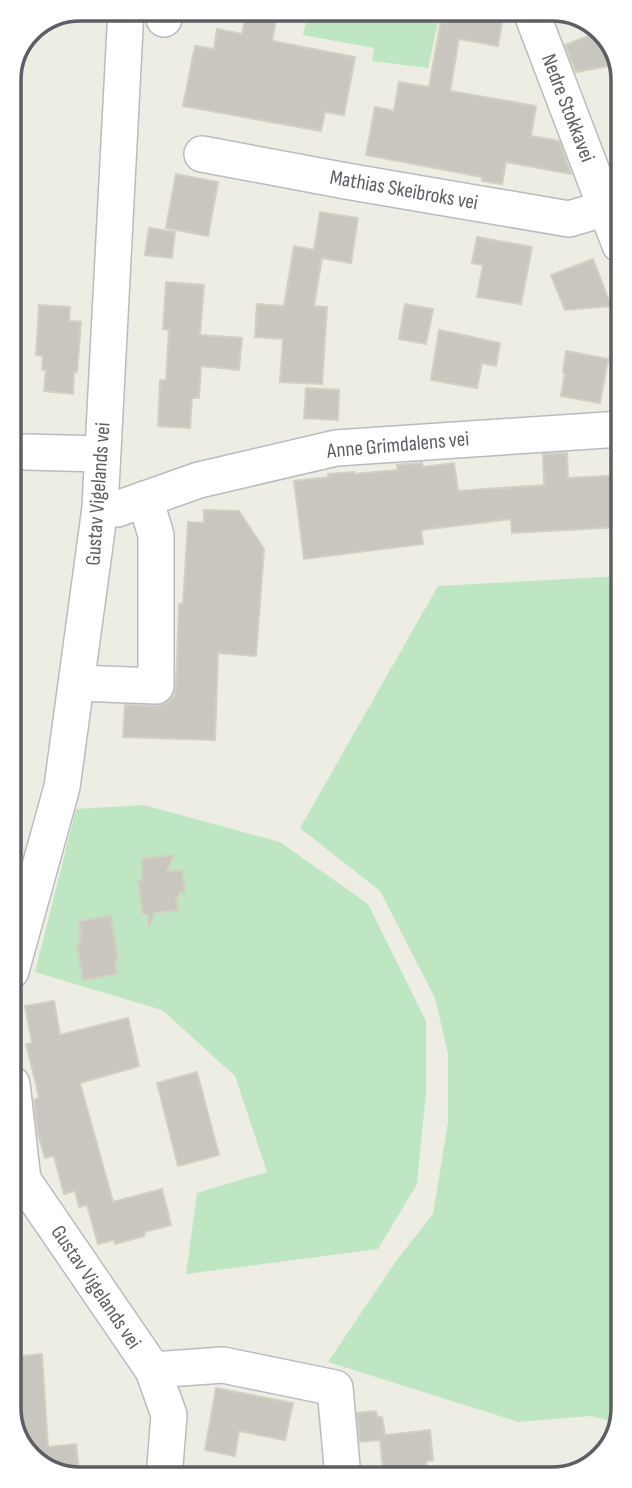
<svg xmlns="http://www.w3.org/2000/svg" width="632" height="1488" font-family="'Sofia Sans Condensed',sans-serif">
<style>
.green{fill:#bfe6c2}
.building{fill:#c9c6c0;stroke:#d3cfc1;stroke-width:2}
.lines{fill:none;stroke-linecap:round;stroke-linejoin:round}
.minor-casing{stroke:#b8bbc0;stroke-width:38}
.minor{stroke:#fff;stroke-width:35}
.labels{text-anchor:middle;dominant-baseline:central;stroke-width:7;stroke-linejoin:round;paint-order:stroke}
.street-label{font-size:21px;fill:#5b5f64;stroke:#fff}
.rim{fill:none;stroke:#5b5f64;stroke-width:3.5}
</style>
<rect width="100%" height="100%" fill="#eeede3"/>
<g class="green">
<path d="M 309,9 L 441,9 L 428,68 L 372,61 L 374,48 L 303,35 Z"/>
<path d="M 621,576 L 623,1408 L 618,1423 L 591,1416 L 519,1422 L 328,1362 L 396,1261 L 433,1214 L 448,1122 L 448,1054 L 435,998 L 380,891 L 300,828 L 438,586 Z"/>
<path d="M 144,805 L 280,842 L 368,904 L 426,1021 L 426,1092 L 417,1184 L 378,1249 L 186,1274 L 197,1193 L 267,1172 L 235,1076 L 162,1010 L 35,972 L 76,809 Z"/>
</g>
<g class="building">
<path d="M 247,9 L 278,9 L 272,41 L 355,57 L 344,115 L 325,112 L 321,131 L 183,106 L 195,46 L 214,49 L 217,29 L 242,34 Z"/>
<path d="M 443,9 L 485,9 L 484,13 L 503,16 L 498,46 L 459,39 L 450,91 L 536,106 L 531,136 L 559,141 L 571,174 L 506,162 L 502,184 L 482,181 L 482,177 L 366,155 L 375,107 L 394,111 L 399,82 L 429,87 Z"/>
<path d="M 601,31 L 620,57 L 620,64 L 576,72 L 565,45 Z"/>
<path d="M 176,174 L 218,182 L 208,236 L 166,228 Z"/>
<path d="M 320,212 L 358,218 L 351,263 L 322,258 L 314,306 L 327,307 L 322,384 L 280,382 L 283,339 L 255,337 L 257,304 L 284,306 L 294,246 L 314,250 Z"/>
<path d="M 149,228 L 175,232 L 172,258 L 145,255 Z"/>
<path d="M 477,237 L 532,247 L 521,304 L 477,297 L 483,265 L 472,263 Z"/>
<path d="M 593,259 L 611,306 L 565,310 L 551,275 Z"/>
<path d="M 166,282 L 204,285 L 200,335 L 242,338 L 239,370 L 201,366 L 199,398 L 192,398 L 190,428 L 158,426 L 160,380 L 166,380 L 169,330 L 163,329 Z"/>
<path d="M 405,304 L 433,309 L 426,344 L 399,339 Z"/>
<path d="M 39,305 L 70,307 L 69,321 L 81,322 L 77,372 L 74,372 L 73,394 L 44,391 L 46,370 L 42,370 L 43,356 L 36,355 Z"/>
<path d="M 439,330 L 500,343 L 496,366 L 482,363 L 477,388 L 431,380 Z"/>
<path d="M 566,351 L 608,359 L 600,403 L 561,396 L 565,373 L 563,372 Z"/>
<path d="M 306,388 L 339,390 L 338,420 L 304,418 Z"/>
<path d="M 567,453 L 568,478 L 621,475 L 621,527 L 512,533 L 511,519 L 421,530 L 423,544 L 304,559 L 294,481 L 329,477 L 328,474 L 354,472 L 354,474 L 398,470 L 397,465 L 420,463 L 422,462 L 423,467 L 454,463 L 458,491 L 544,485 L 543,454 Z"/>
<path d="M 204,510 L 239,511 L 264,549 L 256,656 L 218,653 L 215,740 L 123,737 L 125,705 L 156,706 L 166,703 L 174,696 L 176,686 L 179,604 L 183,604 L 188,522 L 204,523 Z"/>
<path d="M 173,855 L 167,872 L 182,870 L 185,893 L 179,893 L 179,897 L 176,897 L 178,910 L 154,913 L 149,928 L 148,914 L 143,914 L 138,881 L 142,881 L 142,859 Z"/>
<path d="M 111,916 L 118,961 L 115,961 L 117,974 L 83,980 L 77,945 L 80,944 L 79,935 L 81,935 L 79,921 Z"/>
<path d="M 54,1001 L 60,1035 L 128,1018 L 139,1066 L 80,1083 L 113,1202 L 162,1189 L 171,1225 L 144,1232 L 144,1236 L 115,1244 L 114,1240 L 98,1244 L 87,1205 L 79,1207 L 75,1191 L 64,1194 L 54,1156 L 45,1158 L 38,1134 L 34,1100 L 39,1098 L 37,1088 L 26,1044 L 32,1043 L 25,1006 Z"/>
<path d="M 197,1072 L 219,1155 L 178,1166 L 157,1083 Z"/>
<path d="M 42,1354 L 48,1447 L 76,1444 L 80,1479 L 36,1464 L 12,1431 L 12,1357 Z"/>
<path d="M 216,1388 L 293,1403 L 285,1440 L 239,1431 L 235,1456 L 205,1450 Z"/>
<path d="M 376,1411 L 377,1417 L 382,1417 L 385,1435 L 430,1430 L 433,1460 L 426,1461 L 428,1477 L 384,1477 L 380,1440 L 360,1442 L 357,1413 Z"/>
</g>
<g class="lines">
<defs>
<g id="minor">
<path d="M 530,9 L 620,245"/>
<path d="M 164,19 L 167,9"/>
<path d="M 202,154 L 346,181 L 569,219 L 620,204"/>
<path d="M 25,452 L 102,454"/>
<path d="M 100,508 L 117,509 L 199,480 L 336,448 L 621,429"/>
<path d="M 77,683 L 156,686 L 156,535 L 145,499"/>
<path d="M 11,971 L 62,787 L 100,508 L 126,9"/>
<path d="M 12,1084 L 23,1180 L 153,1370 L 169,1415 L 164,1478"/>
<path d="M 153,1370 L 223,1365 L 335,1388 L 343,1477"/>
</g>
</defs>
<use href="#minor" class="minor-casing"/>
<use href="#minor" class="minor"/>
</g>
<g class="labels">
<g class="street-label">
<text transform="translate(568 108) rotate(69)">Nedre Stokkavei</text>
<text transform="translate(404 190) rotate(10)">Mathias Skeibroks vei</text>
<text transform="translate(398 445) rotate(-5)">Anne Grimdalens vei</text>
<text transform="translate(98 494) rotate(-86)">Gustav Vigelands vei</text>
<text transform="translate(96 1287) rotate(56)">Gustav Vigelands vei</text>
</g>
</g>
<path d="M0 0H632V1488H0ZM80 21H552A59 59 0 0 1 611 80V1408A59 59 0 0 1 552 1467H80A59 59 0 0 1 21 1408V80A59 59 0 0 1 80 21Z" fill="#fff" fill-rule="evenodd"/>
<path class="rim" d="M80 21H552A59 59 0 0 1 611 80V1408A59 59 0 0 1 552 1467H80A59 59 0 0 1 21 1408V80A59 59 0 0 1 80 21Z"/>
</svg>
